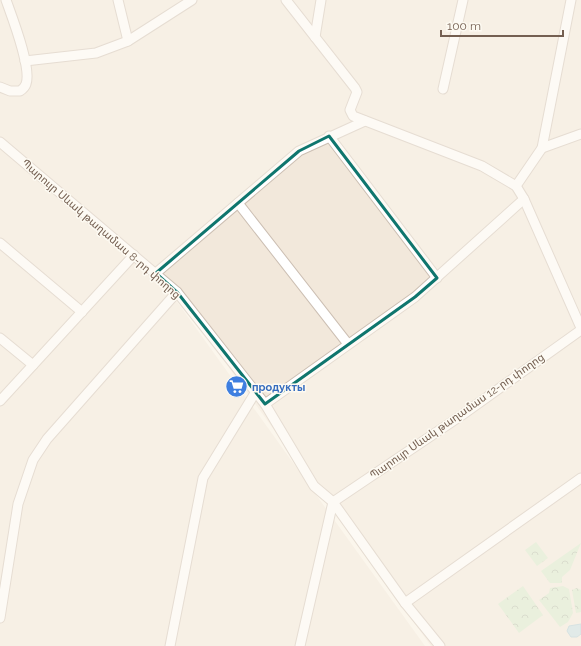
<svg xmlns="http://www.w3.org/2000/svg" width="581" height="646" font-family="Raleway,'Noto Sans Armenian',sans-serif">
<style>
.residential{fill:#f2e8db}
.forest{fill:url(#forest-crowns)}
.water{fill:#c2dce3;stroke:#a9cbd4}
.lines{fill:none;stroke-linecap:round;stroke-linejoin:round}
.street-casing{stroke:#ccbfb3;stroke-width:11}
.street{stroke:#fff;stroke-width:9}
.marked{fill:none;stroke:#0f766e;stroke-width:3;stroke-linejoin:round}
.labels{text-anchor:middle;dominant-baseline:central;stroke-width:3;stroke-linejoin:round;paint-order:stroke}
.street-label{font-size:11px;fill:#745f51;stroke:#fdfaf2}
.shop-label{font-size:11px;font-weight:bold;fill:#366cbe;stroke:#fdfaf2;text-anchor:start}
</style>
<defs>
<pattern id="forest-crowns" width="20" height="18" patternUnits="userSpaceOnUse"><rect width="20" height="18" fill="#d5e8cb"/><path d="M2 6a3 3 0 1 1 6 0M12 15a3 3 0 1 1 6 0" fill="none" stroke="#b1bfa7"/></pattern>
</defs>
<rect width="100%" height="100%" fill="#fbf6ec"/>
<g class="residential">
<path d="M 0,0 L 581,0 L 581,646 L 431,646 L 161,274 L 0,140 Z"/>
<path d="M 0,148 L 170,292 L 425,646 L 0,646 Z"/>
</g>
<g class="forest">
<path d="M 536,542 L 548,558 L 537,566 L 525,550 Z"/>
<path d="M 581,543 L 570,570 L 562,577 L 562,583 L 550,583 L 541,571 Z"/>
<path d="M 523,586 L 543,615 L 519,633 L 498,604 Z"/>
<path d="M 563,586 L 569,589 L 573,613 L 568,622 L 560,627 L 539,600 L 549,593 L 550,588 Z"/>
<path d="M 577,588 L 581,590 L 581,612 L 576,613 L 572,590 Z"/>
</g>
<path class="water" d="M 581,624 L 581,634 L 577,637 L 571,637 L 567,631 L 569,626 Z"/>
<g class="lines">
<defs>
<g id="street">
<path d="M 118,0 L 128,41"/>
<path d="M 286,0 L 355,88 L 357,92 L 350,110 L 353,116 L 482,166 L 516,186 L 524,199 L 581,328"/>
<path d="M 315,37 L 321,0"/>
<path d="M 25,61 L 96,53 L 128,41 L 192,0"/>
<path d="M 0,87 L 10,91 L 20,91 C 23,89 25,87 26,84 C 32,68 12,17 6,0"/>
<path d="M 443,89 L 463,0"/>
<path d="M 329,136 L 437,278"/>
<path d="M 0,142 L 177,292 L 265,404 L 314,486 L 333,502 L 405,603 L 440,646"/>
<path d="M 542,148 L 581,134"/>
<path d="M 516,186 L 542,148 L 571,0"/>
<path d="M 238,203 L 348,344"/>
<path d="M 0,243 L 82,312"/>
<path d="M 156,273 L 299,151 L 365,121"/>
<path d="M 0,338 L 33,365"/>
<path d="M 0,401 L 134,255"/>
<path d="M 265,404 L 415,297 L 524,199"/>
<path d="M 405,603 L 581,478"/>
<path d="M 0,618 L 18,504 L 33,460 L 47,439 L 177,292"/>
<path d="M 170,646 L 203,478 L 255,393"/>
<path d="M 300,646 L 333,502 L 462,415 L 581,330"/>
</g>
</defs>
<use href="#street" class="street-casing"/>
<use href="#street" class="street"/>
</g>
<path d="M0 0H581V646H0ZM 329,136 L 437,278 L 415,297 L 265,404 L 177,292 L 156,273 L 299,151 Z" fill="#fbf6ec" fill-opacity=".55" fill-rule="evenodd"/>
<path class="marked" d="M 329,136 L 437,278 L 415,297 L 265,404 L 177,292 L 156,273 L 299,151 Z"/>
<defs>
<symbol id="supermarket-disc" viewBox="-11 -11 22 22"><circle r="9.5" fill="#3f7fe0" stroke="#fdfaf2"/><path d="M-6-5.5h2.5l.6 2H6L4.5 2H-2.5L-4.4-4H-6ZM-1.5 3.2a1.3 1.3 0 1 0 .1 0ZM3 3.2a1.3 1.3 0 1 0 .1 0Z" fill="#fff"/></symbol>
</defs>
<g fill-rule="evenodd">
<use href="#supermarket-disc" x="224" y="374" width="25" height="25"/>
</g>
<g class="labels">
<g class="street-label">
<text transform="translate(101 229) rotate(41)">Պարույր Սևակ թաղամաս 8-րդ փողոց</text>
<text transform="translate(457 416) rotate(-35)">Պարույր Սևակ թաղամաս 12-րդ փողոց</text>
</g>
<g class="shop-label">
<text x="252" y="387">продукты</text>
</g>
</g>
<path d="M441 30v6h122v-6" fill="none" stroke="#745f51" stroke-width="2"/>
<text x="447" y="30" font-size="12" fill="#745f51" stroke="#fdfaf2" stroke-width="3" paint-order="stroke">100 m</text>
</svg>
